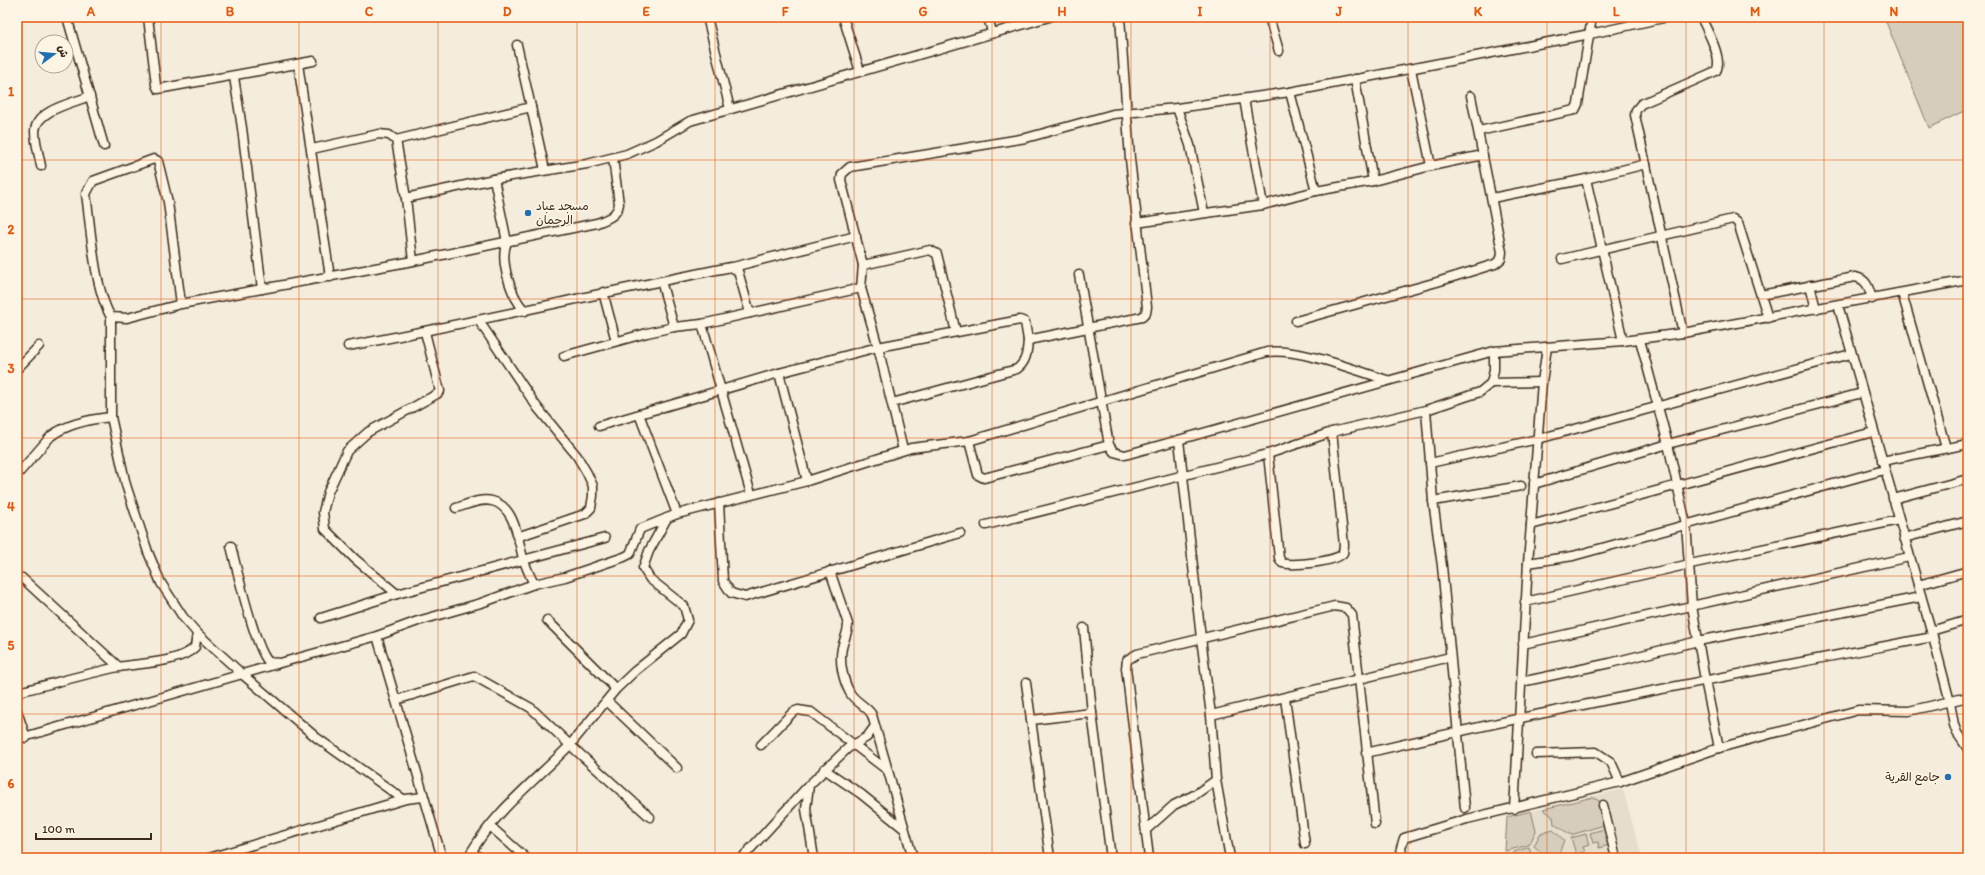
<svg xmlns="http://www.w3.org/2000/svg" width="1985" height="875" font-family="Itim,'Playpen Sans Arabic',sans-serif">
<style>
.built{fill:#e5ddce}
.green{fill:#d6cdbd;stroke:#887c6e}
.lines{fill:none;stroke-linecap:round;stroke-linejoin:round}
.minor-casing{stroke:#3b2a1e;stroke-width:11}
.minor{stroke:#fcf5e5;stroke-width:8}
.grid{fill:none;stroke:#e8590c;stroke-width:1;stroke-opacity:0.55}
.poi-dot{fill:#1f6fb2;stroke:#fcf5e5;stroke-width:1.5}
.labels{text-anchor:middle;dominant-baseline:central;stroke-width:3;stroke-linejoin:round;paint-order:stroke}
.poi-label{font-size:12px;fill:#3b2a1e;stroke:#fcf5e5;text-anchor:start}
.neatline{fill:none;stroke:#e8590c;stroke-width:1.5}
.grid-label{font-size:13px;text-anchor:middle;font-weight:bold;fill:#e8590c}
</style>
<rect width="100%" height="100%" fill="#f4eddd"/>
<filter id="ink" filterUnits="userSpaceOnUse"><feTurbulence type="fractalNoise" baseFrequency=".025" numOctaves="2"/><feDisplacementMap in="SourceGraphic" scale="8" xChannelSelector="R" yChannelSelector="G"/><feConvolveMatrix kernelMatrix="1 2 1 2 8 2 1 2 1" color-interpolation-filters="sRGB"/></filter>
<g filter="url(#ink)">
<path class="built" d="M 1623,789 L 1642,858 L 1504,858 L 1507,817 Z"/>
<g class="green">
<path d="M 1884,17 L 1968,17 L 1968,109 L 1929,128 Z"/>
<path d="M 1593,797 L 1600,802 L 1604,825 L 1571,835 L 1554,824 L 1553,817 L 1543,809 Z"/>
<path d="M 1531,811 L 1536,831 L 1529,845 L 1505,851 L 1507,817 Z"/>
<path d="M 1604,829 L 1609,845 L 1599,848 L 1598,842 L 1593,843 L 1590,833 Z"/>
<path d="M 1553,830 L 1564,840 L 1559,854 L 1547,858 L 1534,846 L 1540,834 Z"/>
<path d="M 1586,834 L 1589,845 L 1583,847 L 1585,852 L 1576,854 L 1571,838 Z"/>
<path d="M 1529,847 L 1532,858 L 1515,858 L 1514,852 Z"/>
</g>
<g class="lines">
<defs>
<g id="minor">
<path d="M 67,17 L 104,146"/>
<path d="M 148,17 L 156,85 L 158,89 L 313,61"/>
<path d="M 707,17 L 730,109"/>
<path d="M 843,17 L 860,71"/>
<path d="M 988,17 L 992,32"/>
<path d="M 1269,17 L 1279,51"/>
<path d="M 298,64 L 330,277"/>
<path d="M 1411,69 L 1431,166"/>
<path d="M 234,77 L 242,128 L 262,289"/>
<path d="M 1355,79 L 1373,181"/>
<path d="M 1290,92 L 1316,191"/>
<path d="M 1244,99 L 1263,205"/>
<path d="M 531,107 L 545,170"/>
<path d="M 1177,108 L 1190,145 L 1204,213"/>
<path d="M 1479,131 L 1575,110 L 1578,104 L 1592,17"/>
<path d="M 396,140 L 531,107 L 517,45"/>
<path d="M 41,166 C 39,155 35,142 35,131 C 36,110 73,103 90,96"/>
<path d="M 494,179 L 507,242 C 499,260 511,297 525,311"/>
<path d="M 1586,179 L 1623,341"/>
<path d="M 406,198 L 494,179 L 587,164 L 627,154 L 656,141 L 690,121 L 1049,17"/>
<path d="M 1492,198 L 1586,179 L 1646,164"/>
<path d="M 1136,223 L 1263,205 L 1316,191 L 1373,181 L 1431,166 L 1483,155"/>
<path d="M 1562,259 L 1733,219 L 1738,223 L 1768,318"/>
<path d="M 413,261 L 597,223 C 607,219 617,216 619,204 L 613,158"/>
<path d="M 863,265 L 930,250 L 937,254 L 956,332"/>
<path d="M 733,267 L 856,236"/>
<path d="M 1079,275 L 1109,445 L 1114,452 L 1125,455 L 1494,351 L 1623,341 L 1683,333 L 1968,280"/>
<path d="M 661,281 L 674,327"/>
<path d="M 1810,285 L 1816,309"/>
<path d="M 603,292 L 616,341"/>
<path d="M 1902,293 L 1946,448"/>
<path d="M 1761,295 L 1855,277 C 1867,279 1869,288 1872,299"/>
<path d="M 181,304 L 168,202 L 158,161 L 154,159 L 93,181 L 86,194 C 91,229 94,288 111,317 L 127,318 L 181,304 L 413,261 L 406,198 L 396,140 L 389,135 L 379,134 L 312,149"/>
<path d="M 1838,305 L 1933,637 L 1950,702 L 1954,725 L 1957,733 L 1968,749"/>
<path d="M 479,321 L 537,407 L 577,456 L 587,473 L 593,486 L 593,496 L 591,508 L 585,514 L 517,537"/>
<path d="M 1296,321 L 1437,282 L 1495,264 L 1501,259 L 1502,252 L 1471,96"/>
<path d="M 702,324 L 751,494"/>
<path d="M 1683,333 L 1635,115 L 1636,110 L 1641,104 L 1716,71 C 1724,59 1706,29 1701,17"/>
<path d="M 1640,340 L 1668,444 L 1686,524 L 1692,606 L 1705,680 L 1719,748"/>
<path d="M 348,346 C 476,322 603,292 731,267 L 738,271 L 750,313"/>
<path d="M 564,356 L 647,333 L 674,327 L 702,324 L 861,288"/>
<path d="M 17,369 L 39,346"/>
<path d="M 779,373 L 807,481"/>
<path d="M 1491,383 L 1542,382"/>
<path d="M 892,403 L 1017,369 C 1027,361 1027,352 1028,340"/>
<path d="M 1426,410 L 1433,501 L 1442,566 L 1465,808"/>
<path d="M 639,414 L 677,514"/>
<path d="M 111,417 L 111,317"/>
<path d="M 599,426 L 779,373 L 878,347 L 1020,320 L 1025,322 L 1028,340 L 1142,317 L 1146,313 L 1147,307 L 1130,159 L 1120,17"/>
<path d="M 1179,440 L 1201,638 L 1211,715 L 1216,780 L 1230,858"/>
<path d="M 969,441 L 978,475 L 984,478 L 1109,445"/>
<path d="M 903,450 L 878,347 L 861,288 L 863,265 L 841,180 L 842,174 L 850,167 L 1026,138 L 1113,114 L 1177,108 L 1290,92 L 1590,34 L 1668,17"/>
<path d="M 1268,454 L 1279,558 L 1282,563 C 1292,566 1337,562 1343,553 L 1344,545 L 1332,432"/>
<path d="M 1882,461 L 1968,444"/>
<path d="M 1430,463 L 1538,439 L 1851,354"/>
<path d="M 17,475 L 51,436 C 67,424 91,419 111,417 L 126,485 L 148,552 L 161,583 L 183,617 L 197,633 L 242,674 L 317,738 L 403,799"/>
<path d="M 1534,484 L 1668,444 L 1862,393"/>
<path d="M 1893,499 L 1968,479"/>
<path d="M 1433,501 L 1521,486"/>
<path d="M 719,503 L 723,581 L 731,593 L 745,597 L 960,533"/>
<path d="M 456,508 C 466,505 480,498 492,501 C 515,506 518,540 523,558 C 526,567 530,576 534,584"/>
<path d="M 986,525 L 1268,454 L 1332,432 L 1426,410 L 1480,392 L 1491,383 L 1494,370 L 1494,351"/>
<path d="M 1531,525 L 1873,432"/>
<path d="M 1904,538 L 1968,521"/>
<path d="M 231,546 C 236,566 256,652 269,662 L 280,663 L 377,636 L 418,621 L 481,603 L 534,584 L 565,577 L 624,557 L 630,554 L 640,529 L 677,514 L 807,481 L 911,448 L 969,441 L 1267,352 C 1300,348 1354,370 1387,380"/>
<path d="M 1528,563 L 1573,556 L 1884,470"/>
<path d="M 830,571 L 848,624 C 848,633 844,639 842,648 C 839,662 843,680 850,693 C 855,702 867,706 872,715 L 913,858"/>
<path d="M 22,578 L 119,667"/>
<path d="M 1918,585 L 1968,571"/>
<path d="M 397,594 L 605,538"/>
<path d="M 1525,602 L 1690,564 L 1899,520"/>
<path d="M 321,618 L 397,594 L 355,559 L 325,529 L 323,512 L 328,492 L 347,451 L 368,432 L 437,394 L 440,391 L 425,332"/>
<path d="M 547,620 L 616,689"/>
<path d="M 1084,628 L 1092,713 L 1111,858"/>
<path d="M 1931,631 L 1968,620"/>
<path d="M 377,636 L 442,858"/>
<path d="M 1523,644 L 1909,557"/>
<path d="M 1521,682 L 1610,663 L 1698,641 L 1921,597"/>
<path d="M 1026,683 L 1050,858"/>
<path d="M 17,694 L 22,691 C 54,683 86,674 118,667 C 139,663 180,663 195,647 L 197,633"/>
<path d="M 1285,698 L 1305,844"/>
<path d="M 396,700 L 474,676 L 531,708 L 570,745 C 535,781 492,813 468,858"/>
<path d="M 607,701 L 677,768"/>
<path d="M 17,711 L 26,738"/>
<path d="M 1211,715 L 1450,657"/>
<path d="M 1031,720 L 1092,713"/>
<path d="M 17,739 L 277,664"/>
<path d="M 761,745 L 793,712 L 798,710 L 811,712 L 887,770"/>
<path d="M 1366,753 C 1554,708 1743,673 1933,637"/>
<path d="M 1536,754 L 1596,752 L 1611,762 L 1620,782"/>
<path d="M 824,769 L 861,794 L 903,828"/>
<path d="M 809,785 L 806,809 L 814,858"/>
<path d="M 1603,805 L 1616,858"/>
<path d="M 1514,809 L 1528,563 L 1542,382 L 1547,347"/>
<path d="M 650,817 L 570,745 L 616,689 L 635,671 L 681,634 L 688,620 L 684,606 L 650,579 L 643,568 L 649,551 L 667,518"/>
<path d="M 490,826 L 526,858"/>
<path d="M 1146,830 L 1174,805 L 1196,794 L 1216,780"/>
<path d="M 472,851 L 479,858"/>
<path d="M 209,858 L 406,799 L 423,797"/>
<path d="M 742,858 L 809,785 L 848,748 L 867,737 L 875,726"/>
<path d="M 1149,858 L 1126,668 L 1127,660 L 1137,654 L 1335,606 L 1346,608 L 1352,615 L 1375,824"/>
<path d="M 1403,858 L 1401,848 L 1404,838 L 1467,819 L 1620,782 L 1719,748 L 1858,710 L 1909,711 L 1968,697"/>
</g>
</defs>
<use href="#minor" class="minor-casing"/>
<use href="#minor" class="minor"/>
</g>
</g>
<path class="grid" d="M 161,17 L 161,858M 299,17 L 299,858M 438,17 L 438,858M 577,17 L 577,858M 715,17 L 715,858M 854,17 L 854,858M 992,17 L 992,858M 1131,17 L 1131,858M 1270,17 L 1270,858M 1408,17 L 1408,858M 1547,17 L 1547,858M 1686,17 L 1686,858M 1824,17 L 1824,858M 17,160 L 1968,160M 17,299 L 1968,299M 17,438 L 1968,438M 17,576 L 1968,576M 17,714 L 1968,714"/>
<g class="poi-dot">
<circle cx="528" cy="213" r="4"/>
<circle cx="1948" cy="777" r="4"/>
</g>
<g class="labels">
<g class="poi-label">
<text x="536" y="206">مسجد عباد<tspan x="536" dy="14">الرحمان</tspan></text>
<text x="1940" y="777" text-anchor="end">جامع القرية</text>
</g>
</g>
<rect width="1985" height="875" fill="none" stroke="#fcf5e5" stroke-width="44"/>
<g transform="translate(54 54) rotate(74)"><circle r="19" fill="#fcf5e5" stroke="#afa495"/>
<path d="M0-3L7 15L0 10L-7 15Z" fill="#1f6fb2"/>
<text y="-6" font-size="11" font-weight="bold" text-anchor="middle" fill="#3b2a1e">ش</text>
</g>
<path d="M36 833v6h115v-6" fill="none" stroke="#3b2a1e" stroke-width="2"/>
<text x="42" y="833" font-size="12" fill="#3b2a1e" stroke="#fcf5e5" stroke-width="3" paint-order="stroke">100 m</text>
<rect x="22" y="22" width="1941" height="831" class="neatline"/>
<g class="grid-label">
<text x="91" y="16">A</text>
<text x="230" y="16">B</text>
<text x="369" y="16">C</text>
<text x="507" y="16">D</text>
<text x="646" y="16">E</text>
<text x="785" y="16">F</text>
<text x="923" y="16">G</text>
<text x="1062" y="16">H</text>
<text x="1200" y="16">I</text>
<text x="1339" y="16">J</text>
<text x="1478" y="16">K</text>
<text x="1616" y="16">L</text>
<text x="1755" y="16">M</text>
<text x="1894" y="16">N</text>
<text x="11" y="96">1</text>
<text x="11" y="234">2</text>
<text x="11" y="373">3</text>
<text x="11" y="511">4</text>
<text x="11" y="650">5</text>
<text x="11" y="788">6</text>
</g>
</svg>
